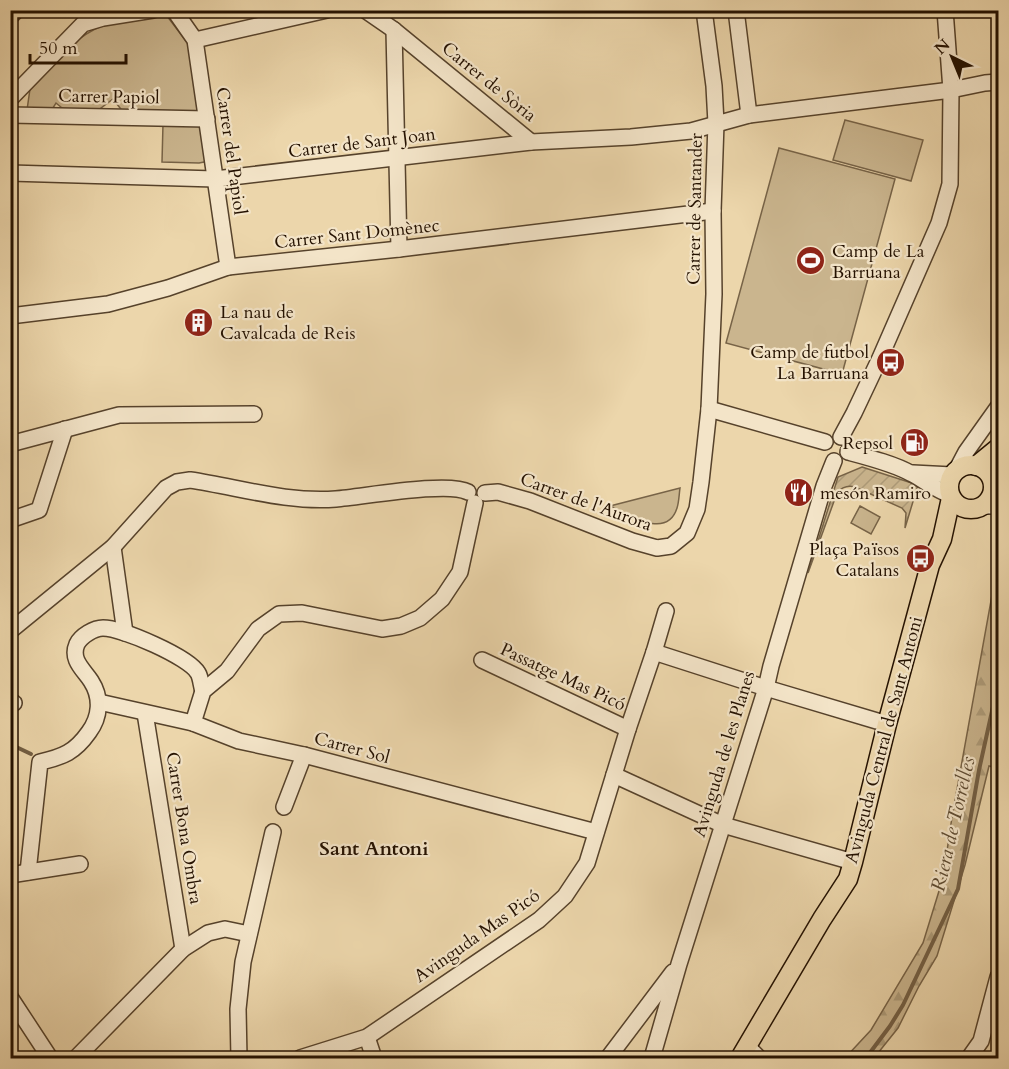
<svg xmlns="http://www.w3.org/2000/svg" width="1009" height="1069" font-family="Cardo,serif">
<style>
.forest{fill:url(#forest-firs);stroke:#776347;stroke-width:1.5}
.park{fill:#cab58e;stroke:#776347;stroke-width:1.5}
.garden{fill:url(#garden-furrows);stroke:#776347;stroke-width:1.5}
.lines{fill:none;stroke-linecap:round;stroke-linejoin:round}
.stream{stroke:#735f44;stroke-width:4}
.minor-casing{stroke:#56422b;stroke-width:18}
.major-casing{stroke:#241100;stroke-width:21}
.minor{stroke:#f3e4c8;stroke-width:15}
.major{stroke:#ecd6ab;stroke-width:18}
.labels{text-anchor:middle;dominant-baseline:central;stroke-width:4.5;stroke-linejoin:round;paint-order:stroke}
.street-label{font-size:18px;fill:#241100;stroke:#f3e4c8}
.poi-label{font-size:18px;fill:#241100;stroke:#f3e4c8;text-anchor:start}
.water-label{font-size:20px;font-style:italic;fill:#5f4c33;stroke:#f3e4c8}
.neighbourhood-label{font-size:20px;font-weight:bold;fill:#241100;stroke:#f3e4c8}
</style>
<defs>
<pattern id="forest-firs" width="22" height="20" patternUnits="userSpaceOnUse" patternTransform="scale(1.5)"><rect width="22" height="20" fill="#cab58e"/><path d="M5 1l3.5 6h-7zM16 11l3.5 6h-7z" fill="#ad9b79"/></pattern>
<pattern id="garden-furrows" width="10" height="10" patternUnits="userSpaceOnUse" patternTransform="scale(1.5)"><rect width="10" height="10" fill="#cab58e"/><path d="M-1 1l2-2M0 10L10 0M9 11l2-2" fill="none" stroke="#ad9b79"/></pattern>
</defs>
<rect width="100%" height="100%" fill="#ecd6ab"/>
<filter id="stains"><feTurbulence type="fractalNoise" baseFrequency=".00333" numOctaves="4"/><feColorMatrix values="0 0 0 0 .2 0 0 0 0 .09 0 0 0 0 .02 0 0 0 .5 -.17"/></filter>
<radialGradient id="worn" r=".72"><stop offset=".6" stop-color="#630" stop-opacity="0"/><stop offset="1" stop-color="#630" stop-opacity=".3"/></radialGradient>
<path class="forest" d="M 998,497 L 998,768 L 989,766 L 965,865 L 937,956 L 919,986 L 898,1028 L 874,1058 L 845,1058 L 871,1030 L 923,943 L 943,878 L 952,817 L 998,562 L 995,529 Z"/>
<g class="park">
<path d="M 167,16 L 189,45 L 206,159 L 204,162 L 199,163 L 162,162 L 163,124 L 124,113 L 113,99 L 97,111 L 67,112 L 56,103 L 51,111 L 27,110 L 30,89 L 34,82 C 57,60 79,31 111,23 C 129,18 149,18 167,16 Z"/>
<path d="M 845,120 L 923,140 L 911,181 L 833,160 Z"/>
<path d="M 779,148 L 895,179 L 842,374 L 726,343 Z"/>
<path d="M 680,488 C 679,495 679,502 677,508 C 667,540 629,515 610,506 Z"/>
<path d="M 860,506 L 880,517 L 871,534 L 851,523 Z"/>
</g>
<path class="garden" d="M 862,467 L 918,485 L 905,528 L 906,513 L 902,508 L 855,487 C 847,485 842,487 837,493 L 808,573 L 838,477 Z"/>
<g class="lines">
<g class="stream">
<path d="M 10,744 L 31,754"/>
<path d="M 866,1058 L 890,1026 L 903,1005 L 958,889 L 979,770 L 998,684"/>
</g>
<defs>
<g id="minor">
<path d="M 174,10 L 195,40 L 228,267"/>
<path d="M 365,10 L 394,30 L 531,142"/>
<path d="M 736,10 L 749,115"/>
<path d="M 10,17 L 17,10"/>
<path d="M 394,30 L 399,249"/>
<path d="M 195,40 L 327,10"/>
<path d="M 10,99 L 83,24 L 103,18 L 153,10"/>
<path d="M 10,115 L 207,119"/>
<path d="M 10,173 L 215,179 L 531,142 L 631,137 L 691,131 L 749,115 L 951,90 L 985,83 L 998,82"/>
<path d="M 10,316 L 108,304 L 168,288 L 228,267 L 399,249 L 713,211"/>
<path d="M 709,409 L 825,442"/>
<path d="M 841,437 L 854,413 L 880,358 L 939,223 L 950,184 L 951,90 L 945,10"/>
<path d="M 10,444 L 119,415 L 254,414"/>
<path d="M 848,452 C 867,457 895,464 912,474 C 925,481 936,490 950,495"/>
<path d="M 956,471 L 966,452 L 998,407"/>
<path d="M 913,473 L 952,475"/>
<path d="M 993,486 L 998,493"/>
<path d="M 485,493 L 498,492 L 530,501 L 632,541 L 657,548 L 671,546 L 687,533 L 697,509 L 701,482 L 709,409 L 714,294 L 713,211 L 716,123 L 714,86 L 704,10"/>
<path d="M 982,506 L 998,506"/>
<path d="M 10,520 L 39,510 L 65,429"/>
<path d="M 113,547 L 125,633"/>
<path d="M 10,631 L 113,547 L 166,488 L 177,482 L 190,480 C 238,487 287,503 336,499 C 363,497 448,481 468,492"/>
<path d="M 654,652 L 766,688 L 887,724"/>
<path d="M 482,660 L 628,729"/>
<path d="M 99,702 L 193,723 L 239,741 L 304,755 L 596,832"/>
<path d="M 10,704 L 14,703"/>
<path d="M 145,713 L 183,949"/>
<path d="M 193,723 L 203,691 L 227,671 L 258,629 L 279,614 L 302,613 L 382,629 L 401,626 L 420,618 L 442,599 L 460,572 L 475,503"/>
<path d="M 614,775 L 723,825 L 853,862"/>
<path d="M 284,807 L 304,755"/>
<path d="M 28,872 L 40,762 C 63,757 75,752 89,732 C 100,717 102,698 91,681 C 84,670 70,660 77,644 C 81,636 94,628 103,628 C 122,628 189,657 198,673 C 201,678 201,686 203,691"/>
<path d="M 10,875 L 80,864"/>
<path d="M 10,997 L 50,1058"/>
<path d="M 367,1037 L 374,1058"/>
<path d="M 747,1046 L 759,1058"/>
<path d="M 76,1058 L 183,949 L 208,933 L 225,929 L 249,934"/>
<path d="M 239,1058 L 238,1009 L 243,962 L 273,832"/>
<path d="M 300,1058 L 367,1037 L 539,920 L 565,896 L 587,863 L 628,729 L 654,652 L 666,611"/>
<path d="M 608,1058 L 673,972"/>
<path d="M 652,1058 L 679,964 L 766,688 L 771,666 L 824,486 L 834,461"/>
<path d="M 969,1058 L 981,1041 L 998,977"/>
</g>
<g id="major">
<circle cx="971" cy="487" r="22"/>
<path d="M 976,466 L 998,448"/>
<path d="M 740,1058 L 822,919 L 848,879 L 853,862 L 887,724 L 930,565 L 942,539 L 951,498"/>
</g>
</defs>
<use href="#minor" class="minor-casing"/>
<use href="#major" class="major-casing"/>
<use href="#minor" class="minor"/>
<use href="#major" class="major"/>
</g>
<defs>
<symbol id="stadium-disc" viewBox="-11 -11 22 22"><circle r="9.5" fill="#8f2418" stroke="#f3e4c8"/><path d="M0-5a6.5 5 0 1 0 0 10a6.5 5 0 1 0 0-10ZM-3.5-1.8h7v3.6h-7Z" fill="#fff"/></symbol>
<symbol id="building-disc" viewBox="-11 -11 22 22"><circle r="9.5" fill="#8f2418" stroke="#f3e4c8"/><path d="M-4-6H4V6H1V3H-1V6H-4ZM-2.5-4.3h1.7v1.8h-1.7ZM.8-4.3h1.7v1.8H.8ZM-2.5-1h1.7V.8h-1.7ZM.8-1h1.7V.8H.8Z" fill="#fff"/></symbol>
<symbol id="bus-disc" viewBox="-11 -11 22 22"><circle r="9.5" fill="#8f2418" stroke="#f3e4c8"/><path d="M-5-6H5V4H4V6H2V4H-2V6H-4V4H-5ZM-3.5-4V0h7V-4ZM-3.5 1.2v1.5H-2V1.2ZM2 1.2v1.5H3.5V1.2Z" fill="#fff"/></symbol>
<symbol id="fuel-disc" viewBox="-11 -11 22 22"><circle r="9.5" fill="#8f2418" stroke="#f3e4c8"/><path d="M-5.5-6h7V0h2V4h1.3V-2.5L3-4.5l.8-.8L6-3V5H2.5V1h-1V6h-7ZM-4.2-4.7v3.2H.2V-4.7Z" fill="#fff"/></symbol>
<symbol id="restaurant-disc" viewBox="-11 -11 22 22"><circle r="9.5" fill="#8f2418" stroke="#f3e4c8"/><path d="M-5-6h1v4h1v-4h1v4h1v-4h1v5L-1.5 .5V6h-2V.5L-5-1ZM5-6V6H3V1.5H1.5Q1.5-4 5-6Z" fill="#fff"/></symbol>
</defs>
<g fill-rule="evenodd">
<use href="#stadium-disc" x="794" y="244" width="33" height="33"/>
<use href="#building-disc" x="182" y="306" width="33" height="33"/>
<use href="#bus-disc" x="874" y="346" width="33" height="33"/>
<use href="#fuel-disc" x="898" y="426" width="33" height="33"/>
<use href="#restaurant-disc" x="782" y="476" width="33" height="33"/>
<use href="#bus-disc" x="904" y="542" width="33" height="33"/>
</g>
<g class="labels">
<g class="street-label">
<text transform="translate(489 82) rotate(39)">Carrer de Sòria</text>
<text transform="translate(109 97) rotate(1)">Carrer Papiol</text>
<text transform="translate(362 143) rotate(-7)">Carrer de Sant Joan</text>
<text transform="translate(231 151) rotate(82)">Carrer del Papiol</text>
<text transform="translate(695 209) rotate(-89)">Carrer de Santander</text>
<text transform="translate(357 234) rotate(-6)">Carrer Sant Domènec</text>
<text transform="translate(586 502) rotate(20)">Carrer de l'Aurora</text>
<text transform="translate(563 677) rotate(25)">Passatge Mas Picó</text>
<text transform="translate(884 740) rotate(-75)">Avinguda Central de Sant Antoni</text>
<text transform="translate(352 748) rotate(15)">Carrer Sol</text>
<text transform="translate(724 754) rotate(-73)">Avinguda de les Planes</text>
<text transform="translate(184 828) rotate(81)">Carrer Bona Ombra</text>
<text transform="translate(477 936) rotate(-35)">Avinguda Mas Picó</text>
</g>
<g class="poi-label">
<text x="832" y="251">Camp de La<tspan x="832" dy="21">Barruana</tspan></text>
<text x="220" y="312">La nau de<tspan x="220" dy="21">Cavalcada de Reis</tspan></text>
<text x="869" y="352" text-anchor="end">Camp de futbol<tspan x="869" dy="21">La Barruana</tspan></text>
<text x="893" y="443" text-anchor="end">Repsol</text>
<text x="820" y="493">mesón Ramiro</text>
<text x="899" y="549" text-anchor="end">Plaça Països<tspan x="899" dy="21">Catalans</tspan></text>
</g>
<g class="water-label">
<text transform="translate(953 824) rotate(-77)">Riera de Torrelles</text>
</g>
<g class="neighbourhood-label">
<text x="374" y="848">Sant Antoni</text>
</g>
</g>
<rect width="1009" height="1069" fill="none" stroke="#ecd6ab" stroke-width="36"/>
<rect x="12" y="12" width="985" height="1045" fill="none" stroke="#241100" stroke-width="3"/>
<rect x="18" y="18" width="973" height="1033" fill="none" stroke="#241100" stroke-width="1.5"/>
<g transform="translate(952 57) rotate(317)" stroke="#f3e4c8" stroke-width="4.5" paint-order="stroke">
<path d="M0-4.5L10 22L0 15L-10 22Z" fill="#241100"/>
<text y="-9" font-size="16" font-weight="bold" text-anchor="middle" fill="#241100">N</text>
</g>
<path d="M30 54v9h96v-9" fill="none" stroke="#241100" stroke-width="3"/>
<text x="39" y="54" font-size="18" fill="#241100" stroke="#f3e4c8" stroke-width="4.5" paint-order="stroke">50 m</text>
<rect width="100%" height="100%" filter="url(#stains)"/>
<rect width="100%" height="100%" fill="url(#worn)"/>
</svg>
